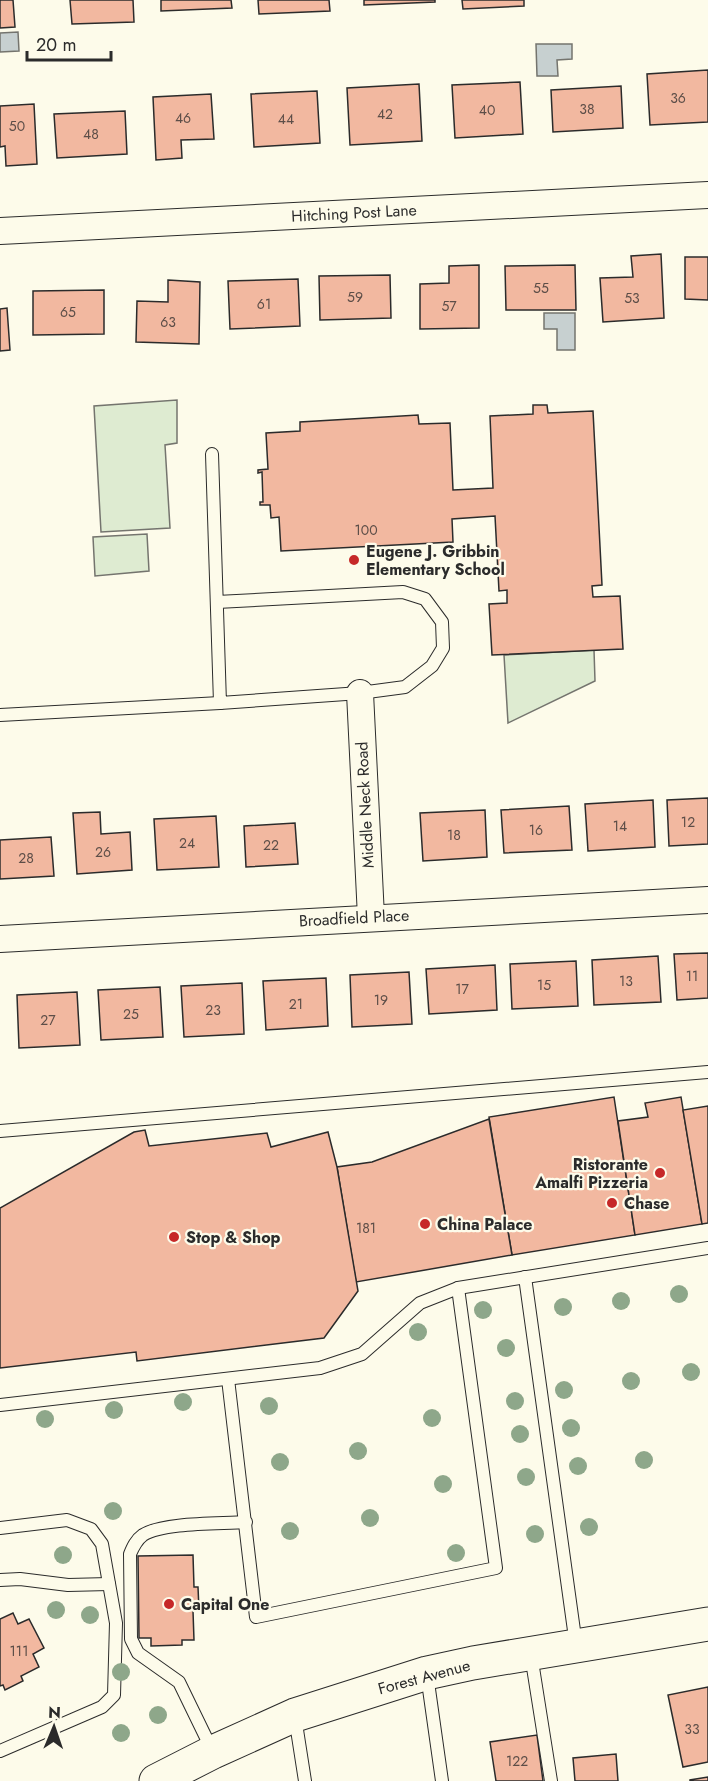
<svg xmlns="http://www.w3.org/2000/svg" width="708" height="1781" font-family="Jost,sans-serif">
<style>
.green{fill:#deebd1;stroke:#74746e;stroke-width:1.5}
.water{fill:#c7d0d0;stroke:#74746e;stroke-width:1.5}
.building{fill:#f2b8a0;stroke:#2b2b2b;stroke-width:1.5}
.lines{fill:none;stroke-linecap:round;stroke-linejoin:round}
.service-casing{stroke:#2b2b2b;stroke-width:14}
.minor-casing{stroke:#2b2b2b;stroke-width:28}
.secondary-casing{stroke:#2b2b2b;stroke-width:35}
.service{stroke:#fdfbea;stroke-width:12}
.minor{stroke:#fdfbea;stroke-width:26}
.secondary{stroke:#fdfbea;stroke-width:33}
.tree{fill:#8ea78a}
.poi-dot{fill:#c62828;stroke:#fdfbea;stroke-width:2}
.labels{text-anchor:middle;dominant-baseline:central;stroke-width:4.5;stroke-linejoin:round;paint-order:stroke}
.number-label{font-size:14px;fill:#5d4e48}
.street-label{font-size:16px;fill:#2b2b2b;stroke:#fdfbea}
.poi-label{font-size:16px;font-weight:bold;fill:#2b2b2b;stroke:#fdfbea;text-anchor:start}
</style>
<rect width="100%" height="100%" fill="#fdfbea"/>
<g class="green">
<path d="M 177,400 L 177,443 L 165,445 L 170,528 L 101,532 L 94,406 Z"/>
<path d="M 147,534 L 149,571 L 95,576 L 93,537 Z"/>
<path d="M 594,650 L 595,681 L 508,723 L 504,655 Z"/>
</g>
<g class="water">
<path d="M 18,32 L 19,51 L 0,52 L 0,33 Z"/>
<path d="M 536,44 L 572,44 L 572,59 L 557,60 L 558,76 L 537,76 Z"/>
<path d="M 544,313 L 575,313 L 575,350 L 557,350 L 557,329 L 544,329 Z"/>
</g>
<g class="building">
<path d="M 0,0 L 13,0 L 15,27 L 0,28 Z"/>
<path d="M 70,0 L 133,0 L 134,22 L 72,24 Z"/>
<path d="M 161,0 L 231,0 L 232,8 L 161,11 Z"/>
<path d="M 258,0 L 329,0 L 330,11 L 259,14 Z"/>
<path d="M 364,0 L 435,0 L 435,2 L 364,5 Z"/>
<path d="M 462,0 L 524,0 L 524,6 L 463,9 Z"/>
<path d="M 708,70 L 708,122 L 650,125 L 647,74 Z"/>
<path d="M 520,82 L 523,134 L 455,138 L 452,85 Z"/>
<path d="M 419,84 L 422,141 L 350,145 L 347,88 Z"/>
<path d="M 621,86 L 623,128 L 553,132 L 551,90 Z"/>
<path d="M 317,91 L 320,143 L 254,147 L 251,94 Z"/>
<path d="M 211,94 L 214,139 L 181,140 L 182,158 L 156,160 L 153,97 Z"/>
<path d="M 34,104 L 37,164 L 6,166 L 5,146 L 0,147 L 0,106 Z"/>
<path d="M 125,111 L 127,154 L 57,158 L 54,114 Z"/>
<path d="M 661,254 L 664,318 L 603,322 L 600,278 L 633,277 L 631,256 Z"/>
<path d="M 685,257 L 708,257 L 708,300 L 685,299 Z"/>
<path d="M 479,265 L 479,328 L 420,329 L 420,284 L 449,283 L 449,266 Z"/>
<path d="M 575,265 L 576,310 L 506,310 L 505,266 Z"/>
<path d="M 390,275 L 391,318 L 320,320 L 319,276 Z"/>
<path d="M 298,279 L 300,326 L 230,329 L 228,281 Z"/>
<path d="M 168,280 L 200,282 L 199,344 L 136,342 L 137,301 L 168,302 Z"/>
<path d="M 104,290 L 104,334 L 33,335 L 33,291 Z"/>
<path d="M 7,308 L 10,350 L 0,351 L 0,309 Z"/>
<path d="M 533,405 L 547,405 L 548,413 L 593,411 L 602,585 L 592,586 L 593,597 L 620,596 L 623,649 L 492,655 L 489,604 L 507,603 L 507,590 L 499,591 L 495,516 L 452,519 L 453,542 L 281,551 L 279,517 L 271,518 L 270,505 L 260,505 L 260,502 L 263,502 L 262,472 L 258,473 L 258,470 L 268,469 L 266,433 L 300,431 L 300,422 L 418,415 L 419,424 L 450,423 L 453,490 L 493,488 L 490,416 L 533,414 Z"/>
<path d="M 708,798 L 708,844 L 669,846 L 667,800 Z"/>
<path d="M 653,800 L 655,847 L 588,851 L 585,804 Z"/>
<path d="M 569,806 L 572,850 L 504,853 L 501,810 Z"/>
<path d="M 485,810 L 487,857 L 423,861 L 420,813 Z"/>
<path d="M 100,812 L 101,834 L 130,832 L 132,870 L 77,874 L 73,813 Z"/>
<path d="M 216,816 L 219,867 L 157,870 L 154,819 Z"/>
<path d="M 295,823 L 298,864 L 246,867 L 244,826 Z"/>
<path d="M 51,837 L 54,876 L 0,879 L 0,840 Z"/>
<path d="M 708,953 L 708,998 L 677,1000 L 674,954 Z"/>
<path d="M 658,956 L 661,1002 L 594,1005 L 592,960 Z"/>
<path d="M 576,961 L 578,1006 L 512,1009 L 510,964 Z"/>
<path d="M 495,965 L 497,1010 L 429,1014 L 426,969 Z"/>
<path d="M 409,972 L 412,1024 L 352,1027 L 350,975 Z"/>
<path d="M 326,978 L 328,1026 L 266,1030 L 263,981 Z"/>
<path d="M 242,983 L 244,1034 L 184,1037 L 181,986 Z"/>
<path d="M 160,987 L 163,1037 L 101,1040 L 98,990 Z"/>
<path d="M 77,992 L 80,1045 L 19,1048 L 17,995 Z"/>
<path d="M 614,1097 L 635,1235 L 512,1255 L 489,1117 Z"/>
<path d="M 681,1097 L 702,1224 L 635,1235 L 618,1121 L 648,1117 L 645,1103 Z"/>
<path d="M 708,1106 L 708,1223 L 702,1224 L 683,1110 Z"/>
<path d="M 489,1119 L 512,1255 L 356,1282 L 337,1167 L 372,1162 Z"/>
<path d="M 145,1130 L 149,1146 L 267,1133 L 271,1147 L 328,1132 L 337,1167 L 358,1291 L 324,1338 L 137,1361 L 136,1352 L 0,1368 L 0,1208 L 134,1132 Z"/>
<path d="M 193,1555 L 194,1587 L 198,1587 L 199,1610 L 193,1611 L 194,1640 L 182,1640 L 182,1645 L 151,1646 L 151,1638 L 139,1638 L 138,1556 Z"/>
<path d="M 13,1613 L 18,1624 L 29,1619 L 44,1648 L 33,1654 L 39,1667 L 21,1676 L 23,1681 L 5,1690 L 3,1685 L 0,1686 L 0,1619 Z"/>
<path d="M 708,1687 L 708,1762 L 683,1767 L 668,1695 Z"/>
<path d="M 537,1735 L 543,1781 L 496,1781 L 490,1742 Z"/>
<path d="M 616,1754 L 618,1781 L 575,1781 L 573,1758 Z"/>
<path d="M 708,1777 L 708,1781 L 690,1781 L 690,1780 Z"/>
</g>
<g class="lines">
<defs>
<g id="service">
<path d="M 212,454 L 220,703 L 360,693 L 405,687 L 432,666 L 443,648 L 442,622 L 425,599 L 403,592 L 217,602"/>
<path d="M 0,715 L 220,703"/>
<path d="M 0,1131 L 708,1072"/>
<path d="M 525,1277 L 576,1645"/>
<path d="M 228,1379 L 256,1617 L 496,1568 L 458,1288"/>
<path d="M 0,1405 L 320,1368 L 362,1354 L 420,1303 L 458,1288 L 708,1248"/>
<path d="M 0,1528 L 67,1520 L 91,1529 L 102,1544 L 116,1623 L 114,1695 L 102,1707 L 0,1751"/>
<path d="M 0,1580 L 20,1579 L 68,1585 L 109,1584"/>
<path d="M 531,1655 L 551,1781"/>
<path d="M 427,1675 L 442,1781"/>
<path d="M 295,1717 L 305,1781"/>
<path d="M 213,1752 L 179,1682 L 138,1653 L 131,1639 L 130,1554 C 133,1547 136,1540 143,1535 C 164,1522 220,1524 246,1522"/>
</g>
<g id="minor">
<path d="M 0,231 L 708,195"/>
<path d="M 360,693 L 371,917"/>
<path d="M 0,939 L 708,900"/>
</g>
<path id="secondary" d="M 156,1781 L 213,1752 L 295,1715 L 427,1673 L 473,1663 L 708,1624"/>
</defs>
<use href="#service" class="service-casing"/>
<use href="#minor" class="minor-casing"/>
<use href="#secondary" class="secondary-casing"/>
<use href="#service" class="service"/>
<use href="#minor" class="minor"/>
<use href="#secondary" class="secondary"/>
</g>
<g class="tree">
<circle cx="679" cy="1294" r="9"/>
<circle cx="621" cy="1301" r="9"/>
<circle cx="563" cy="1307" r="9"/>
<circle cx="483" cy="1310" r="9"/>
<circle cx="418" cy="1332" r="9"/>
<circle cx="506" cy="1348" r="9"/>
<circle cx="691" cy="1372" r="9"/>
<circle cx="631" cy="1381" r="9"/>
<circle cx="564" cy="1390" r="9"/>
<circle cx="515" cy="1401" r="9"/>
<circle cx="183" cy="1402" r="9"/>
<circle cx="269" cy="1406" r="9"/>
<circle cx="114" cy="1410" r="9"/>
<circle cx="432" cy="1418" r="9"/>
<circle cx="45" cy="1419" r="9"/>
<circle cx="571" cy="1428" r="9"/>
<circle cx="520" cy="1434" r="9"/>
<circle cx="358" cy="1451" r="9"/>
<circle cx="644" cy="1460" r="9"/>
<circle cx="280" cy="1462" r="9"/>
<circle cx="578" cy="1466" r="9"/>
<circle cx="526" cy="1477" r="9"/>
<circle cx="443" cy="1484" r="9"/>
<circle cx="113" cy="1511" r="9"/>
<circle cx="370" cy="1518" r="9"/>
<circle cx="589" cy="1527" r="9"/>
<circle cx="290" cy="1531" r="9"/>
<circle cx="535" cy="1534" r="9"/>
<circle cx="456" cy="1553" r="9"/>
<circle cx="63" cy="1555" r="9"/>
<circle cx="56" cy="1610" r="9"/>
<circle cx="90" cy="1615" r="9"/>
<circle cx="121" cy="1672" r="9"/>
<circle cx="158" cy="1715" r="9"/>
<circle cx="121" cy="1733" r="9"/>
</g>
<g class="poi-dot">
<circle cx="354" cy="560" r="6"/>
<circle cx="660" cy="1173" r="6"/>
<circle cx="612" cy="1203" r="6"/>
<circle cx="425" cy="1224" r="6"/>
<circle cx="174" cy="1237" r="6"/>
<circle cx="169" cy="1604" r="6"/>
</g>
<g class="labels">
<g class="number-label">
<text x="678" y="98">36</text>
<text x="587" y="109">38</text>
<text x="487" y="110">40</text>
<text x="385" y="114">42</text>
<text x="183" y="118">46</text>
<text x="286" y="119">44</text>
<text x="17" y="126">50</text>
<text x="91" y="134">48</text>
<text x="541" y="288">55</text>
<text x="355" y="297">59</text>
<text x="632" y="298">53</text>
<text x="264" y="304">61</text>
<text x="449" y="306">57</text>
<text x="68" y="312">65</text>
<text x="168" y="322">63</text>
<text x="366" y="530">100</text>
<text x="688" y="822">12</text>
<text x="620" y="826">14</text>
<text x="536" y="830">16</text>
<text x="454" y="835">18</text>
<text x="187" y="843">24</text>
<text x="271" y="845">22</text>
<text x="103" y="852">26</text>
<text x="26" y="858">28</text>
<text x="692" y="976">11</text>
<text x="626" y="981">13</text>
<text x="544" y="985">15</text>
<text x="462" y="989">17</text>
<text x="381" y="1000">19</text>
<text x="296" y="1004">21</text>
<text x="213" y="1010">23</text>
<text x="131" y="1014">25</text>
<text x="48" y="1020">27</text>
<text x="366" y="1228">181</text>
<text x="19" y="1651">111</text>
<text x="692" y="1729">33</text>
<text x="517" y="1761">122</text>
</g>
<g class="street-label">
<text transform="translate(354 213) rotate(-3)">Hitching Post Lane</text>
<text transform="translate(365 805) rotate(-93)">Middle Neck Road</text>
<text transform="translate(354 918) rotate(-3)">Broadfield Place</text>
<text transform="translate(424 1677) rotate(-15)">Forest Avenue</text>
</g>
<g class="poi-label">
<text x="366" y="551">Eugene J. Gribbin<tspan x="366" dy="18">Elementary School</tspan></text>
<text x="648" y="1164" text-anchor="end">Ristorante<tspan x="648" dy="18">Amalfi Pizzeria</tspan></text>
<text x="624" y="1203">Chase</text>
<text x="437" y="1224">China Palace</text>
<text x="186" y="1237">Stop &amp; Shop</text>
<text x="181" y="1604">Capital One</text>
</g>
</g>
<g transform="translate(54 1727) rotate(2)" stroke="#fdfbea" stroke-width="4.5" paint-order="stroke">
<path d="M0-4.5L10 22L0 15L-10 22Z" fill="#2b2b2b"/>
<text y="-9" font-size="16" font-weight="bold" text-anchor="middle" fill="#2b2b2b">N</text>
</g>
<path d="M27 51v9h84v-9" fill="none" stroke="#2b2b2b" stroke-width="3"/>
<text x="36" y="51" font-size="18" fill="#2b2b2b" stroke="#fdfbea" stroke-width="4.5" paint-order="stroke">20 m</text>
</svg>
